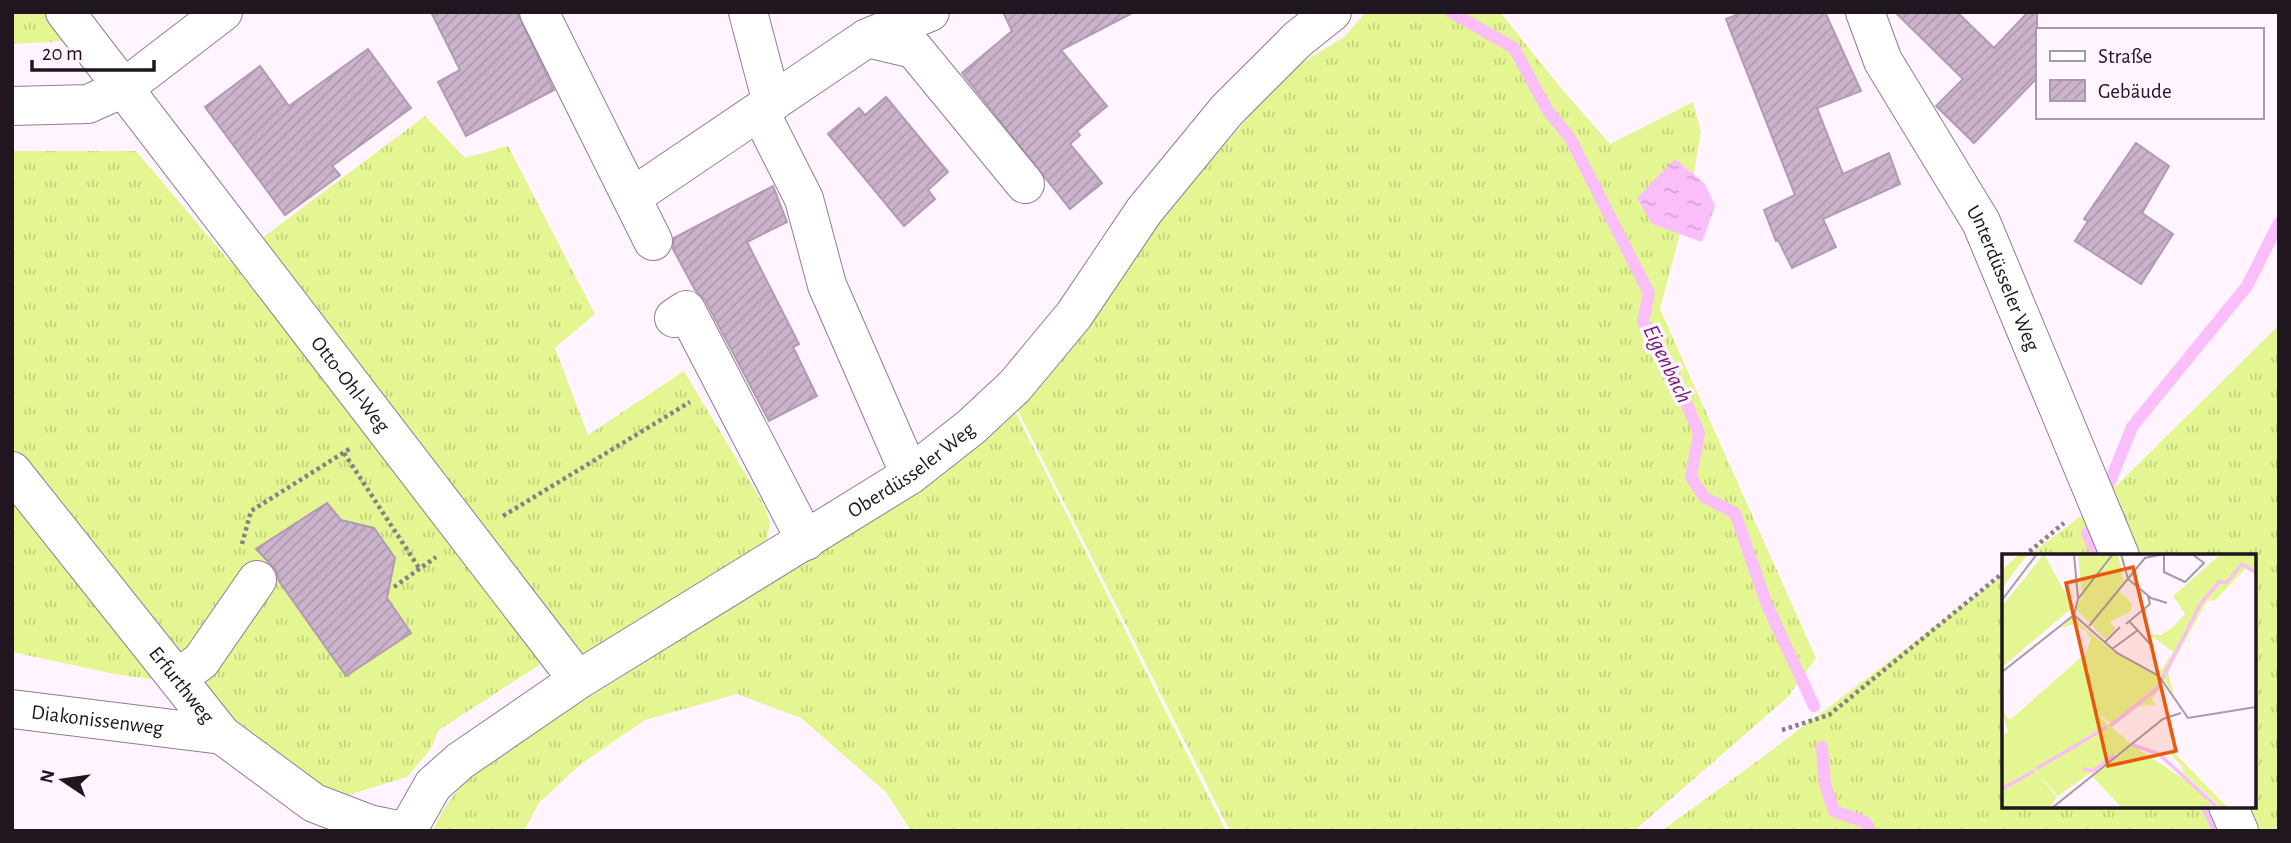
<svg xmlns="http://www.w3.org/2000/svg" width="2291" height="843" font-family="'Alegreya Sans',sans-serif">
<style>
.grass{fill:url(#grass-tufts)}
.water{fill:url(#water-ripples)}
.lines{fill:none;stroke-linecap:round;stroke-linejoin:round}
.stream{stroke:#fabefa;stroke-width:12}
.building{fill:url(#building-hatch);stroke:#b29ab2;stroke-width:2}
.minor-casing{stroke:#937c93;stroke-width:40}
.path{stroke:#897f89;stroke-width:4.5;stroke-dasharray:3.5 3.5;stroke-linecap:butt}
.minor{stroke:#fff;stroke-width:38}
.labels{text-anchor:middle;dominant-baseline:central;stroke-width:7;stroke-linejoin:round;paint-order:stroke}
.street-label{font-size:21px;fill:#1f161f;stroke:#fff4ff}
.water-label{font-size:23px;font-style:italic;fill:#711b74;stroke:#fff4ff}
.inset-river{fill:none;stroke:#fabefa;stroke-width:3.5}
.inset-road{fill:none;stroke:#a59ba5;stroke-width:2}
.view{fill:#e8590c;fill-opacity:0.15;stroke:#e8590c;stroke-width:3.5}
.inset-edge{fill:none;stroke:#1f161f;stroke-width:3.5}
</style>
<defs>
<pattern id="grass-tufts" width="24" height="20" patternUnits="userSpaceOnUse" patternTransform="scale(1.75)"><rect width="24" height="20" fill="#e3f691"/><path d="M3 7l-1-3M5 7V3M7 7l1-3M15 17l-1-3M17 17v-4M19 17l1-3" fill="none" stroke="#c2d27d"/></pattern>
<pattern id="water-ripples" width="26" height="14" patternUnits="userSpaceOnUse" patternTransform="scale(1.75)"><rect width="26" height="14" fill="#fabefa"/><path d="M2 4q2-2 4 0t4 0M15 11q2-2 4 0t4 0" fill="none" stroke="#d6a3d6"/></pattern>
<pattern id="building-hatch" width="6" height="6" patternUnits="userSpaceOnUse" patternTransform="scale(1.75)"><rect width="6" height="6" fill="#ccb3cc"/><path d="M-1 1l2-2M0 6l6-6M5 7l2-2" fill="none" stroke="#af99af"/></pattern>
</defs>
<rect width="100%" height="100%" fill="#fff4ff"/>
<g class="grass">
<path d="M 12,12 L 45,12 L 68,41 L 12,44 Z"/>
<path d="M 1366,12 L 1500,12 L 1561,88 L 1610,144 L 1693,102 L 1701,132 L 1690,196 L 1660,309 L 1816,658 L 1787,698 L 1634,831 L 1230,831 L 1018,411 L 1151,231 L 1287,72 L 1344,37 Z"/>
<path d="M 425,116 L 465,158 L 508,146 L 595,314 L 555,348 L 588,435 L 684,371 L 765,507 L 770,524 L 766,544 L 595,650 L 541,664 L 439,730 L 430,750 L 407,777 L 342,797 L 324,793 L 241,727 L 207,686 L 119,675 L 12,652 L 12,151 L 136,151 L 230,262 Z"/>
<path d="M 2279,325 L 2279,831 L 2258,831 L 2247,806 L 2254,806 L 2254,556 L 2135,556 L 2107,495 Z"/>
<path d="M 1015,411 L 1226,831 L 911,831 L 886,792 L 801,718 L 737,694 L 645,720 L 581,764 L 539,803 L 524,831 L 433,831 C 448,794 471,775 501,752 L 938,479 Z"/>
<path d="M 2089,510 L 2109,556 L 2028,556 Z"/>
<path d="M 2004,574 L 2004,806 L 2217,806 L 2228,831 L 1661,831 C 1778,748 1890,660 2004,574 Z"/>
</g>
<path class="water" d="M 1675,159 L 1705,184 L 1715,206 L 1702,242 L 1652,224 L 1637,198 Z"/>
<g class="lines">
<g class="stream">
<path d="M 1451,12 L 1514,48 L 1548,111 L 1570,138 L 1649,293 L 1643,322 L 1672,370 L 1699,433 L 1691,477 L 1704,497 L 1735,513 L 1767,605 L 1814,706"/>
<path d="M 2107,489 L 2132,427 L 2247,286 L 2279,223"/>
<path d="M 2087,533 L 2098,556"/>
<path d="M 1822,747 L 1825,784 L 1834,811 L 1865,822 L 1871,831"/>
<path d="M 2207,806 L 2217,828"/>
</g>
</g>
<g class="building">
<path d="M 431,12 L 517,12 L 554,90 L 466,136 L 438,82 L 460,70 Z"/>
<path d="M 1003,12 L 1134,12 L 1061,50 L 1107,106 L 1077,131 L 1080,135 L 1070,144 L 1102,183 L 1070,209 L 962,73 L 1012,31 Z"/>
<path d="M 1743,12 L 1825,12 L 1861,91 L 1817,108 L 1843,174 L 1889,153 L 1900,184 L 1823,219 L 1836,247 L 1792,268 L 1778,240 L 1776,241 L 1764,210 L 1795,195 L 1726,19 Z"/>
<path d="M 1895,12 L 1957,12 L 1994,48 L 2028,12 L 2037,12 L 2037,78 L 1974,143 L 1936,106 L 1963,79 Z"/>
<path d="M 368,49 L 411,108 L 332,166 L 340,175 L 285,215 L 205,107 L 260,66 L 289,106 Z"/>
<path d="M 886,97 L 948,172 L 928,190 L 935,199 L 904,226 L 828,134 L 859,108 L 865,115 Z"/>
<path d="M 2136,143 L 2169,166 L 2142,213 L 2173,234 L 2141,284 L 2075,241 L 2088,221 L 2084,219 Z"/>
<path d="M 773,186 L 787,222 L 747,242 L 799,344 L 793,347 L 817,396 L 769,421 L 705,300 L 695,290 L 673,249 L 674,238 Z"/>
<path d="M 327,503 L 341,520 L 374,528 L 395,558 L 387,598 L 411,633 L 346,676 L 279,581 L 276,570 L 256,549 Z"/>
</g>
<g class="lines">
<defs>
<g id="minor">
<path id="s1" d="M 65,12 L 578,680"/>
<path d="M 539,12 L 653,241"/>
<path d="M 748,12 L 772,103"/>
<path id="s2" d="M 1865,12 L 1883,61 L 1981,222 L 2120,556"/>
<path d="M 867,38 L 914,49 L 1025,184"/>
<path d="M 12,106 L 88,104 L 124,88 L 223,12"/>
<path d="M 760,112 L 804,199 L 827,285 L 910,475"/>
<path d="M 632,197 L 867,38 L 930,12"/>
<path d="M 674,318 L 686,310 L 806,541"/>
<path id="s3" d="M 12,471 L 222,735 L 314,803 L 369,824 L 403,831"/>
<path d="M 178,678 L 201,661 L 257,580"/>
<path id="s4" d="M 12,709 L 222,735"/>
<path d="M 2228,806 L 2239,831"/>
<path id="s5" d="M 407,831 L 433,785 L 460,761 L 578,680 L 910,475 L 971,427 L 1015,386 L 1074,315 L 1144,211 L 1227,110 L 1298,39 L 1332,12"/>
</g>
</defs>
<use href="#minor" class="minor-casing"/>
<g class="path">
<path d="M 344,453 L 419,568"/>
<path d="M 503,516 L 690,402"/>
<path d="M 242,544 L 251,511 L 351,448"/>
<path d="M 2024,556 L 2064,523"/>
<path d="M 394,587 L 436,557"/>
<path d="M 1782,730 L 1829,715 L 2004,572"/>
</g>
<use href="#minor" class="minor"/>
</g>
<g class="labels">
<g class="street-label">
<text stroke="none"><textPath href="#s2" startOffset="301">Unterdüsseler Weg</textPath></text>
<text stroke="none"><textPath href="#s1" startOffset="469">Otto-Ohl-Weg</textPath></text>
<text stroke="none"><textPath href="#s5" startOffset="626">Oberdüsseler Weg</textPath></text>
<text stroke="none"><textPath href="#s3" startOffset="273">Erfurthweg</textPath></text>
<text stroke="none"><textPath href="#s4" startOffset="86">Diakonissenweg</textPath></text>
</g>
<g class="water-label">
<text transform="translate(1667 364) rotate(64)">Eigenbach</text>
</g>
</g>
<g transform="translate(2002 554)">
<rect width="254" height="254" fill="#fff4ff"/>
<path d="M 17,0 L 26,0 L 0,34 L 0,16 ZM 42,0 L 71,53 L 0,113 L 0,52 ZM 76,0 L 116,0 L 122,27 L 115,36 L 130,49 L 129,57 L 108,68 L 114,75 L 103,85 L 74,55 L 80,42 ZM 70,63 L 110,97 L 156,123 L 167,141 L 160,132 L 150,145 L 154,151 L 137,152 L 112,171 L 92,158 L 129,190 L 56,242 L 33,218 L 55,243 L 47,254 L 0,254 L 0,182 L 6,178 L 0,156 L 8,166 L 84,99 L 89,85 L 85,78 L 73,70 L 59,74 ZM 130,191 L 191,231 L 212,254 L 119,253 L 90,222 ZM 170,196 L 226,254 L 220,254 L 180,218 L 181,213 L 167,199 Z" fill="#e3f691"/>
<path d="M 219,0 L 254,0 L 254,22 L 245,13 L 213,46 L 205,47 L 166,118 L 172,142 L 158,118 L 171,98 L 147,80 L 159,81 L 171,73 L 183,60 L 171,42 Z" fill="#e3f691"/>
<path class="inset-river" d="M 108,172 L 155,135 L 199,49 L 217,28 L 225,28 L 240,10 L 254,19M 131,191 L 157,200 L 216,254M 34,215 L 105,173M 81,215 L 91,217 L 112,201M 0,235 L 32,217"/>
<path class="inset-road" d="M 72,0 L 76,44M 119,0 L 126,25 L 149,44 L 165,49M 0,46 L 35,0M 72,61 L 115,99 L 157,122 L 186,164 L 254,153M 72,61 L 76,45 L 111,0M 127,67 L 151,93M 124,70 L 148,50 L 146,42M 87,72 L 143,4 L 162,0 L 162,18 L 183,28 L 202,9 L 190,0M 103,88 L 118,73M 110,95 L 136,76M 0,118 L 72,61M 50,254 L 161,165 L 179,159"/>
<path class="view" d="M 131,13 L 174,197 L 106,212 L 64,29 Z"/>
<rect width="254" height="254" class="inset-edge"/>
</g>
<rect width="2291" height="843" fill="none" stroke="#1f161f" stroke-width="28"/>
<rect x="2036" y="28" width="228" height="91" fill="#fff4ff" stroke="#a59ba5" stroke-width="2"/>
<rect x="2050" y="51" width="35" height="10" fill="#ffffff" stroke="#a59ba5" stroke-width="2"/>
<text x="2098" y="63" font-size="21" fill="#1f161f">Straße</text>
<rect x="2050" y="80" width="35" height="21" fill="url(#building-hatch)" stroke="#a59ba5" stroke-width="2"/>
<text x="2098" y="98" font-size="21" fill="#1f161f">Gebäude</text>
<g transform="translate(63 780) rotate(283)" stroke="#fff4ff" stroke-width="5" paint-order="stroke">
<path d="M0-5L12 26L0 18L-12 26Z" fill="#1f161f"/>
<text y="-10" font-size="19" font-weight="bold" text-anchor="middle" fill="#1f161f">N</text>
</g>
<path d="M32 60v10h122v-10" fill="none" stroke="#1f161f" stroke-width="3.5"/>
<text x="42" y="60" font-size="21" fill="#1f161f" stroke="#fff4ff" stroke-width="5" paint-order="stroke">20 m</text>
</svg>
